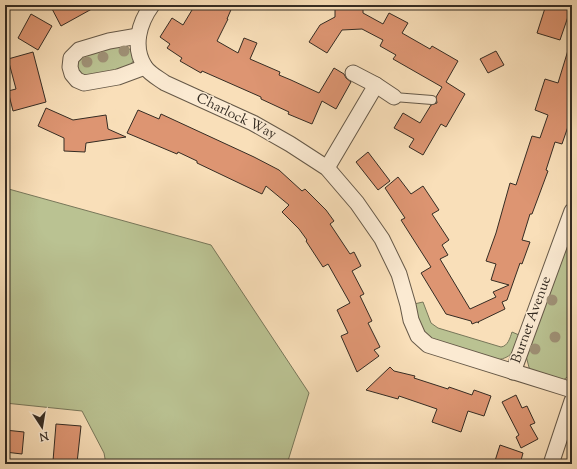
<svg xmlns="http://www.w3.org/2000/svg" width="577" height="469" font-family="'Sorts Mill Goudy',serif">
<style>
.green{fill:#bac292;stroke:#78775a}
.building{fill:#dd9572;stroke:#352c23}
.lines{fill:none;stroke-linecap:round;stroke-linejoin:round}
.lane-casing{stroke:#665948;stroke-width:10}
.street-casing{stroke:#665948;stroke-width:17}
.lane{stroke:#fbead2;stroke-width:8}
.street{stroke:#fbead2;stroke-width:15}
.tree{fill:#9f9176}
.labels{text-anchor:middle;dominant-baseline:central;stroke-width:3;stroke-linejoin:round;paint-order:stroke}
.street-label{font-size:14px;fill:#352c23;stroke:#fbead2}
</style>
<rect width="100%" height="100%" fill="#f9dfb9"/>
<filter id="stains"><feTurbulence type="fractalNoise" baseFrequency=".005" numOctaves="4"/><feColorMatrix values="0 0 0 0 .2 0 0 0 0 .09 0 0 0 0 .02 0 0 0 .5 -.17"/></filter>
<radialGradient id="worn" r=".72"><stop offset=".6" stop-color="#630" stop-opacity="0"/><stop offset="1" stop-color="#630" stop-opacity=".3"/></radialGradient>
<g class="green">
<path d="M 119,43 C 129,46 132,50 134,60 L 128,68 L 90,78 L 80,75 L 75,60 L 77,58 Z"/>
<path d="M 5,188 L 211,245 L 309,393 L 287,464 L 106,464 L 104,453 L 82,411 L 5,403 Z"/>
<path d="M 572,220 L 572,374 L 563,380 L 530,371 L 526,356 Z"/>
<path d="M 423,302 L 431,323 L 438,328 L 501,347 C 508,346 510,338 512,332 L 519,335 C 514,350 514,357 497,360 L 433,339 C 419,330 418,320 414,304 Z"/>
</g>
<g class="building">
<path d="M 50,5 L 99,5 L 61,26 Z"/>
<path d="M 195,5 L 233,5 L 227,19 L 228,19 L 217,41 L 238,53 L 244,38 L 257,43 L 250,59 L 280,72 L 279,75 L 291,80 L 319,93 L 334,68 L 344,74 L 346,78 L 351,82 L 336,109 L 322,101 L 312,124 L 288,114 L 289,112 L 261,99 L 261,97 L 202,71 L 201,73 L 180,61 L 182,58 L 167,48 L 170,44 L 160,37 L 172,18 L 183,25 Z"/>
<path d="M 347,5 L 363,5 L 363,13 L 383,24 L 389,13 L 408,23 L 402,33 L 430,49 L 432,46 L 458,61 L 446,82 L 465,94 L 446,127 L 441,124 L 423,155 L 409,147 L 414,139 L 394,128 L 403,113 L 420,123 L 431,105 L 437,103 L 436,97 L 442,87 L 393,59 L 396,55 L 380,46 L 383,40 L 362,29 L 342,30 L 327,53 L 309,42 L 320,25 L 335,17 L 335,9 L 347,8 Z"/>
<path d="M 546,5 L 572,5 L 560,40 L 537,33 Z"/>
<path d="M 31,14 L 52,26 L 38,50 L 18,38 Z"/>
<path d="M 569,47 L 572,47 L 572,115 L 562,144 L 555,142 L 546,170 L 548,171 L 532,214 L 530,214 L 522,240 L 530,242 L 522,264 L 520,263 L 507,300 L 502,302 L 505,309 L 478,322 L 479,323 L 477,322 L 472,324 L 471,321 L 446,314 L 421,273 L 431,267 L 401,220 L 405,218 L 385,188 L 398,177 L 411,194 L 423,186 L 439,210 L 432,214 L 449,240 L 442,245 L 448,255 L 440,259 L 470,309 L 496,297 L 493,292 L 509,285 L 491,280 L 496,264 L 486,261 L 496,233 L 510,183 L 516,185 L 532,136 L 540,138 L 548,115 L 535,110 L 545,79 L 558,83 Z"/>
<path d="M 496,51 L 504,65 L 488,73 L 480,59 Z"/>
<path d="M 33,52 L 46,102 L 13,111 L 8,91 L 16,89 L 8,59 Z"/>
<path d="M 46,108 L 73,120 L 106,115 L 108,129 L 126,137 L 86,143 L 85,152 L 64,151 L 64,138 L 38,126 Z"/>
<path d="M 138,110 L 159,119 L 161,114 L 254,157 L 279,170 L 302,191 L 305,189 L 326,210 L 334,221 L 330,224 L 350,254 L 354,252 L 361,266 L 352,271 L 364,294 L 360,296 L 372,321 L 368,323 L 380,347 L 374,350 L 379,356 L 357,372 L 341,336 L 348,333 L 337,310 L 350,303 L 328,264 L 323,267 L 306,241 L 307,240 L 299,229 L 282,212 L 289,205 L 266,186 L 262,194 L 197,163 L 197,161 L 178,152 L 177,154 L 127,133 Z"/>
<path d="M 368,152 L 390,181 L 378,190 L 356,162 Z"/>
<path d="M 390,367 L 394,371 L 415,376 L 414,378 L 448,389 L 449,387 L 472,395 L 474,390 L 491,396 L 484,416 L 468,411 L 461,432 L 432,422 L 437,409 L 399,396 L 398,399 L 366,390 Z"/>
<path d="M 516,395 L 522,408 L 527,406 L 535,423 L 530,425 L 538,439 L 521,448 L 516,437 L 519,435 L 502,402 Z"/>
<path d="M 56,424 L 81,426 L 77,463 L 53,461 Z"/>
<path d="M 5,430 L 24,432 L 22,454 L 5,452 Z"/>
<path d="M 500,445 L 523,453 L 520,464 L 494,464 Z"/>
</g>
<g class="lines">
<defs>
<path id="lane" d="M 394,97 L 432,100"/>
<g id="street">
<path d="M 152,5 C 139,23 132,47 145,67 C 150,74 158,78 165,83 L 253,123 L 290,144 L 327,168 L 357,203 L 382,239 L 399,274 L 408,305 L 411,320 L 418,336 L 428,345 L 572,390"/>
<path d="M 138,36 L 109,41 L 79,50 L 71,58 L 70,67 L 72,74 L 77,80 L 84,83 L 118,77 L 145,67"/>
<path d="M 353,73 L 376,85 L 394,97"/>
<path d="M 327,168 L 376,85"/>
<path d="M 513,372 L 572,211"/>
<path d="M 551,464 L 572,401"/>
</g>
</defs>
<use href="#lane" class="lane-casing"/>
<use href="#street" class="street-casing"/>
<use href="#lane" class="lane"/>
<use href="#street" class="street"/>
</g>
<g class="tree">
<circle cx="124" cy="51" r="5.5"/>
<circle cx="103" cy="57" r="5.5"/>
<circle cx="87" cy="62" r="5.5"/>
<circle cx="552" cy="300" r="5.5"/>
<circle cx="555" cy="337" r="5.5"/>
<circle cx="535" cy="349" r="5.5"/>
</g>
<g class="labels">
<g class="street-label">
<text transform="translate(236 117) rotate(26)">Charlock Way</text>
<text transform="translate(532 320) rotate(-70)">Burnet Avenue</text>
</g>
</g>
<rect width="577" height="469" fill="none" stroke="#f9dfb9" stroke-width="20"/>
<rect x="6" y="6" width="565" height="457" fill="none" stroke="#352c23" stroke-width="2"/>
<rect x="10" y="10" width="557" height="449" fill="none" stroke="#352c23"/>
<g transform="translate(42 427) rotate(168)" stroke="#fbead2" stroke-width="3" paint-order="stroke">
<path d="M0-3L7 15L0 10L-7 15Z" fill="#352c23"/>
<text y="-6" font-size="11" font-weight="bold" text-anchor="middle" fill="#352c23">N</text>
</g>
<rect width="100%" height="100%" filter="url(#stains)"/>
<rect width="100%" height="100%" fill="url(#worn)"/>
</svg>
